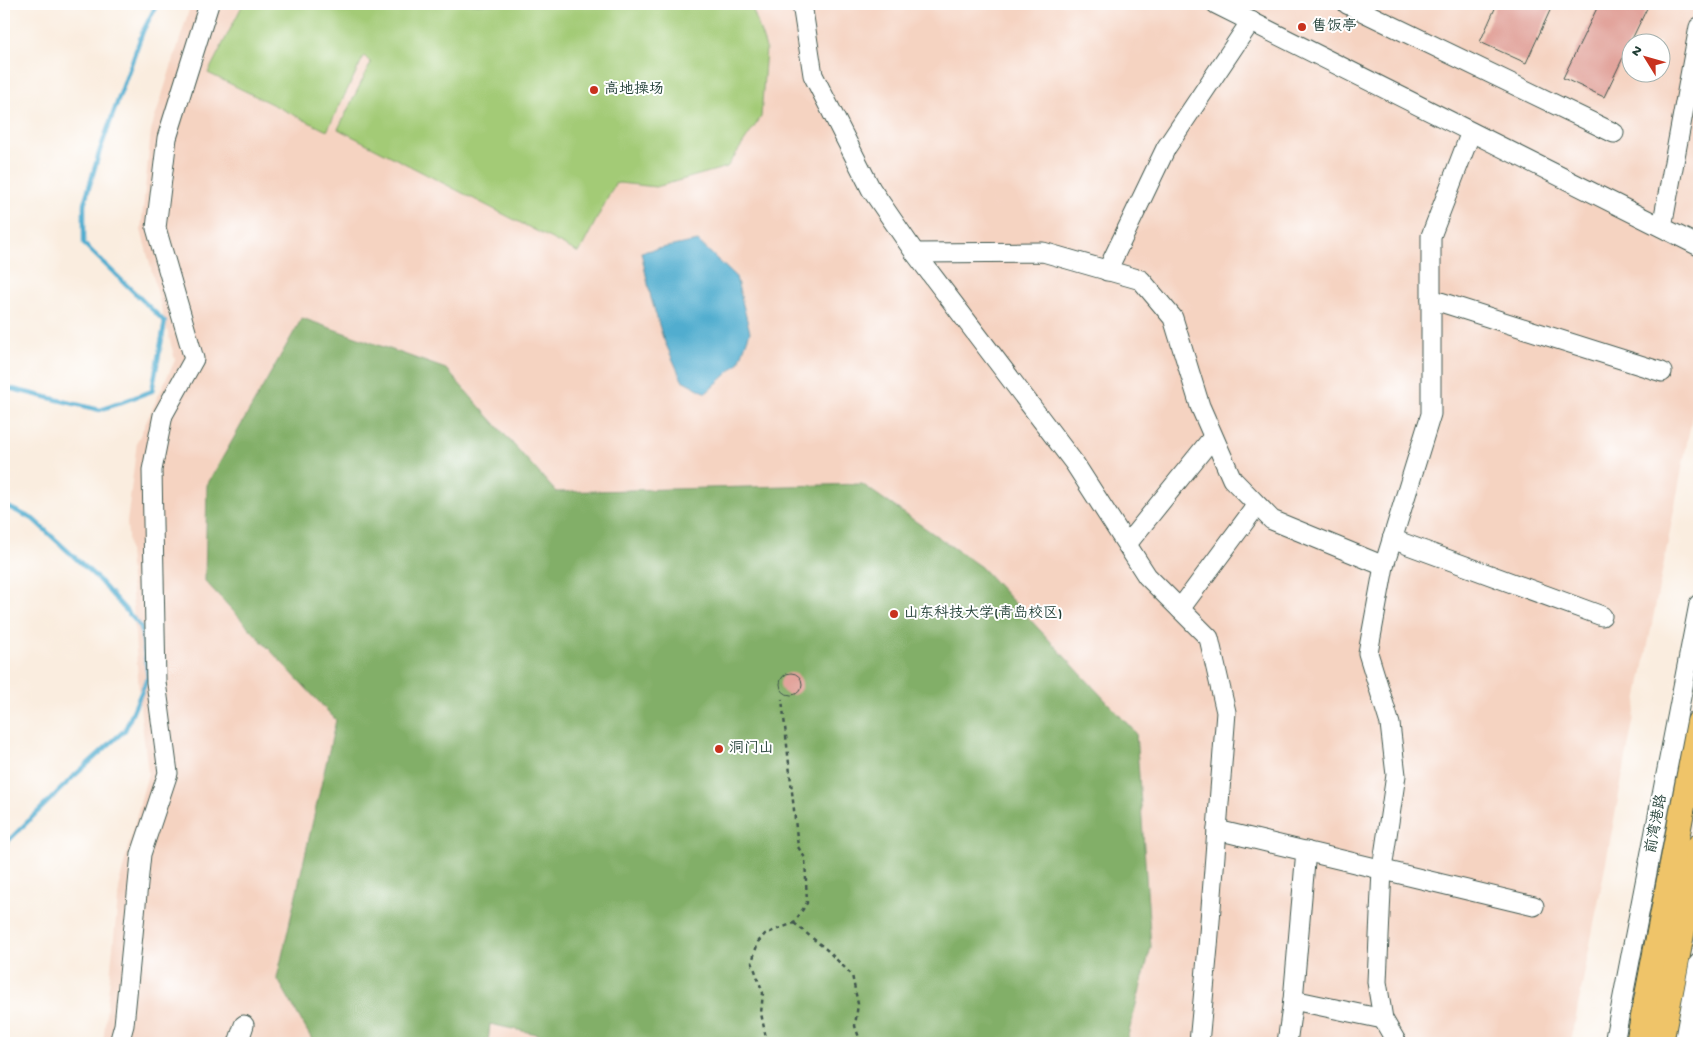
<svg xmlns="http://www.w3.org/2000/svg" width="1703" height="1047" font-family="'Gochi Hand','LXGW WenKai TC',sans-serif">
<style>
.built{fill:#f5d3c1;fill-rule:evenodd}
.green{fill:#a3cb76;stroke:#618455}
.forest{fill:#82af67;stroke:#50764e}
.water{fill:#51adcf;stroke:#387582}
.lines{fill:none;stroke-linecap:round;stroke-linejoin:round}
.stream{stroke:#51adcf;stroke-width:4.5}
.building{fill:#e2a49c}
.minor-casing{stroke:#40574e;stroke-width:21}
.major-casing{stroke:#40574e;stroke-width:26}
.path{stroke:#40574e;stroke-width:2.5;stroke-dasharray:4 4;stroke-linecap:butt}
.minor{stroke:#fff;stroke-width:19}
.major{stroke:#efc469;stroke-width:24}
.poi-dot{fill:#c8321e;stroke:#fff;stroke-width:2}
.labels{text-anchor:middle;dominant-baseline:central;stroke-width:4;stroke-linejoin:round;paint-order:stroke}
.poi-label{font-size:15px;fill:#1f3d34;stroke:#fff;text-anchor:start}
.street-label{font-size:15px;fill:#1f3d34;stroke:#fff}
</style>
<rect width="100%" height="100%" fill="#fff"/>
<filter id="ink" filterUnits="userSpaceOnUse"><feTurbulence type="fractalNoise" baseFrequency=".02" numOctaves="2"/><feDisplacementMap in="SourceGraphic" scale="10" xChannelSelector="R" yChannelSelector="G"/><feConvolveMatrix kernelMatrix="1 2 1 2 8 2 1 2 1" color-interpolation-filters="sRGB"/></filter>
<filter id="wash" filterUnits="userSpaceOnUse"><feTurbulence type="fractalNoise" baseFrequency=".0096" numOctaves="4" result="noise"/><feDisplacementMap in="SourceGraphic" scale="20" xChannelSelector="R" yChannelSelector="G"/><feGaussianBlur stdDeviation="1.12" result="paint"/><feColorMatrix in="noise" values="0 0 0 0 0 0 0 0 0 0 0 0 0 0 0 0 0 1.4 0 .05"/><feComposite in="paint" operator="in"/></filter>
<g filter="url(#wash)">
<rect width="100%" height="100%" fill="#faeddf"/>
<path class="built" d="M 191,4 L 1699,4 L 1699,381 L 1571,1043 L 103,1043 L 120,880 L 148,773 L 140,707 L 127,522 L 137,442 L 175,360 L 141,230 L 151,130 ZM 1630,42 L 1660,42 L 1660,72 L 1630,72 Z"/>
<path class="green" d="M 243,4 L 751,4 L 766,48 L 761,117 L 727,167 L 656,187 L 619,183 L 615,184 L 579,253 L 338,129 L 371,63 L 364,56 L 327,131 L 208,73 Z"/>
<path class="forest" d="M 302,318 L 446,369 L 556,492 L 862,484 L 981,567 L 1136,733 L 1151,947 L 1126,1043 L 578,1043 L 490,1024 L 488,1043 L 314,1043 L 277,978 L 336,720 L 205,581 L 207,485 Z"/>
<path class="water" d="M 698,241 L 736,277 L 750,332 L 739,363 L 706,393 L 682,380 L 663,338 L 651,298 L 641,252 Z"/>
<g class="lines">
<g class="stream">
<path d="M 4,387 L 100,410 L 152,391 L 165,322 L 84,244 L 84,204 L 100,150 L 143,31 L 157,4"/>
<path d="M 4,505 L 33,519 L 96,577 L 141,627 L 148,677 L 125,730 L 73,777 L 4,845"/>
</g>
</g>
<g id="blocks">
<g class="building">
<path d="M 1497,4 L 1553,4 L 1526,63 L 1480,42 Z"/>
<path d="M 1599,4 L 1649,4 L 1604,97 L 1563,78 Z"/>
<circle cx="791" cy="684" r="11"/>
</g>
</g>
</g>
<g filter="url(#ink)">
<use href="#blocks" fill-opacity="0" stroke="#40574e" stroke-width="1"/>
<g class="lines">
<defs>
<g id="minor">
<path d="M 802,4 L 813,75 L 871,189 L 915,253 L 1075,464 L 1147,576 L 1209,638 L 1226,712 L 1208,947 L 1199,1043"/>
<path d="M 1216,4 L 1699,246"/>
<path d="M 1347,4 L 1614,133"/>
<path d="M 1662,227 L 1699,27"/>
<path d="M 915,253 L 1043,252 L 1141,280 L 1173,318 L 1200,406 L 1232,479 L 1272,520 L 1384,566"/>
<path d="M 1107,271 L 1166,148 L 1251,21"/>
<path d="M 1431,299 L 1662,372"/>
<path d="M 1392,539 L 1602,616"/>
<path d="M 1127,544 L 1213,437"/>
<path d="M 1180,609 L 1257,505"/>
<path d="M 1217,830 L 1534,906"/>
<path d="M 1293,1000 L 1383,1019"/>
<path d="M 119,1043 L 124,1025 L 141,854 L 168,773 L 156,682 L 152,470 L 163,415 L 194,359 L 156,228 L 167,138 L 209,4"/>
<path d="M 238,1043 L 244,1025"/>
<path d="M 1287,1043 L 1293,1000 L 1306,851"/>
<path d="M 1397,1043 L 1383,1019 L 1377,982 L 1382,869 L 1396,775 L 1390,724 L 1368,653 L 1384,566 L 1431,414 L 1431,236 L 1471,132"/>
<path d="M 1614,1043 L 1699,604"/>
<path d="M 1684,1043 L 1699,963"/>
</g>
<g id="major">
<path d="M 1638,1043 L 1699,722"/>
<path d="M 1661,1043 L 1699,846"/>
</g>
</defs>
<use href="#minor" class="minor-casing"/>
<use href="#major" class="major-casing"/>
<g class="path">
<path d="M 794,923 L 827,950 L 852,975 L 858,1004 L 855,1026 L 861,1043"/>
<path d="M 767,1043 L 761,1013 L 763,993 L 752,962 L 758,942 L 765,934 L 794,923 L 807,903 L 805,858 L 798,847 L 782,699"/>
</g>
<use href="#minor" class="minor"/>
<use href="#major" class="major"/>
</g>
</g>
<g class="poi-dot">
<circle cx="1302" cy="27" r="5"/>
<circle cx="594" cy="90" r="5"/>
<circle cx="894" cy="614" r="5"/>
<circle cx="719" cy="749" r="5"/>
</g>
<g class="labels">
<g class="poi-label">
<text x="1312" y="27">售饭亭</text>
<text x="604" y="90">高地操场</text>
<text x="904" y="614">山东科技大学(青岛校区)</text>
<text x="729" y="749">洞门山</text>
</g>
<g class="street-label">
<text transform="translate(1657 824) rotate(-79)">前湾港路</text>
</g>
</g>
<rect width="1703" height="1047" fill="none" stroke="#fff" stroke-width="20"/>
<g transform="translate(1646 58) rotate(307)"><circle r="24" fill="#ffffff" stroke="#a5b1ae"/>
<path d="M0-4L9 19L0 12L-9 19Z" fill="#c8321e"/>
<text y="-8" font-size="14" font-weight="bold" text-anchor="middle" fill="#1f3d34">N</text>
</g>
</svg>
